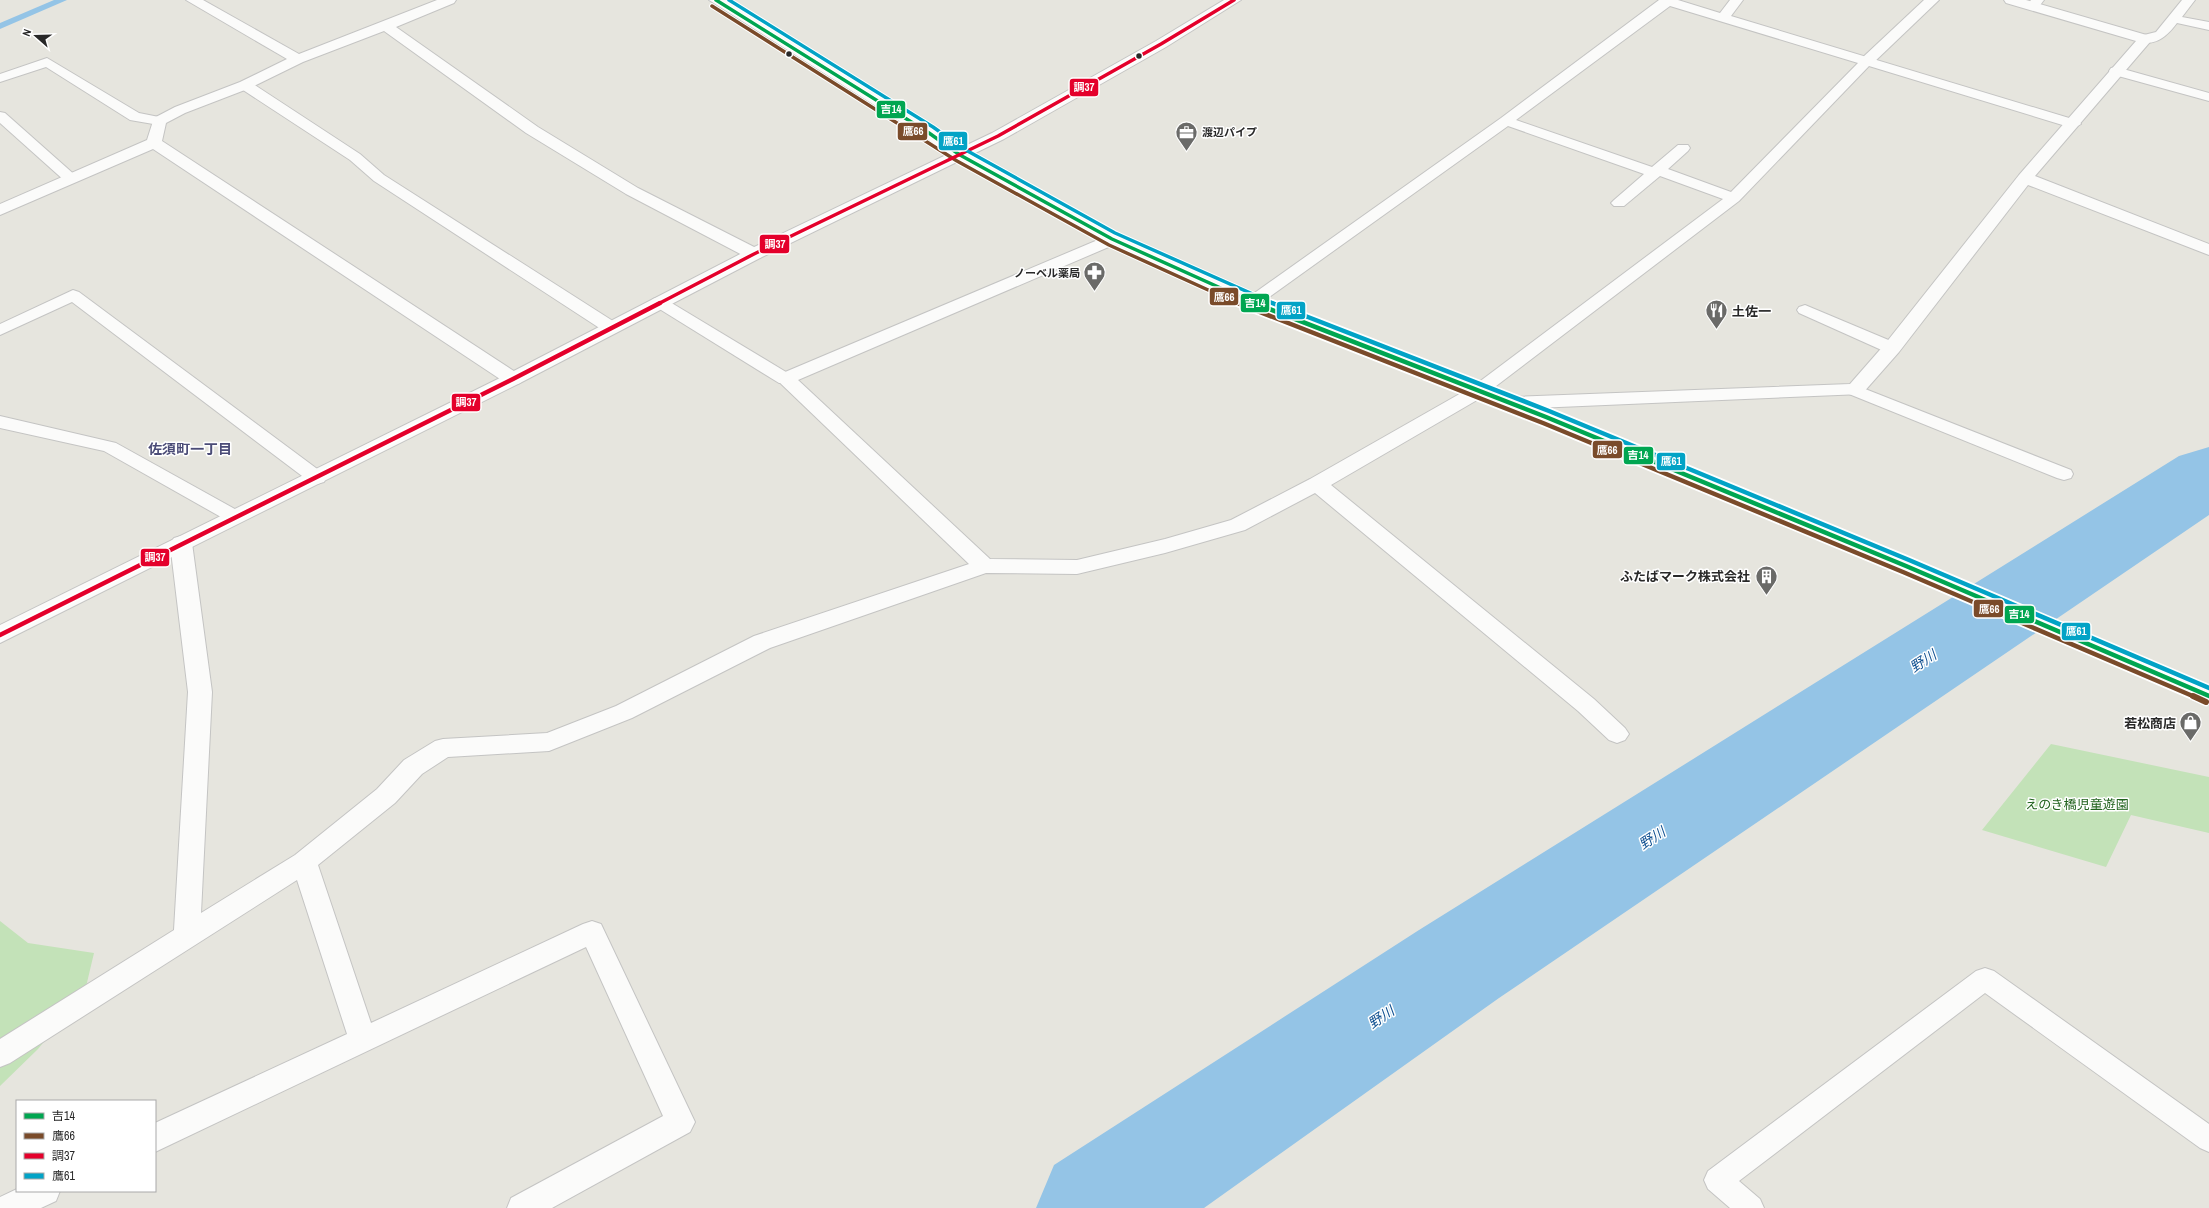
<svg xmlns="http://www.w3.org/2000/svg" width="2209" height="1208" font-family="'Archivo Narrow','Noto Sans JP',sans-serif">
<style>
.green{fill:#c3e2b8}
.lines{fill:none;stroke-linecap:round;stroke-linejoin:round}
.stream{fill:#94c4e6;fill-rule:evenodd}
.river{fill:#94c4e6;fill-rule:evenodd}
.service-casing{stroke:#c4c4c3;stroke-width:2}
.minor-casing{stroke:#c4c4c3;stroke-width:2}
.tertiary-casing{stroke:#c4c4c3;stroke-width:2}
.secondary-casing{stroke:#c4c4c3;stroke-width:2}
.service{fill:#fbfbfa;fill-rule:evenodd}
.minor{fill:#fbfbfa;fill-rule:evenodd}
.tertiary{fill:#fbfbfa;fill-rule:evenodd}
.secondary{fill:#fbfbfa;fill-rule:evenodd}
.bus-1-far1-casing{stroke:#fff;stroke-width:5.5}
.bus-1-casing{stroke:#fff;stroke-width:8}
.bus-2-far2-casing{stroke:#fff;stroke-width:5.5}
.bus-2-far1-casing{stroke:#fff;stroke-width:8}
.bus-2-casing{stroke:#fff;stroke-width:9}
.bus-3-far1-casing{stroke:#fff;stroke-width:5.5}
.bus-3-casing{stroke:#fff;stroke-width:8}
.bus-4-far1-casing{stroke:#fff;stroke-width:5.5}
.bus-4-casing{stroke:#fff;stroke-width:8}
.bus-1-far1{stroke:#00a651;stroke-width:3.5}
.bus-1{stroke:#00a651;stroke-width:4.5}
.bus-2-far2{stroke:#7a4b2a;stroke-width:3.5}
.bus-2-far1{stroke:#7a4b2a;stroke-width:4.5}
.bus-2{stroke:#7a4b2a;stroke-width:6}
.bus-3-far1{stroke:#e4002b;stroke-width:3.5}
.bus-3{stroke:#e4002b;stroke-width:4.5}
.bus-4-far1{stroke:#02a3c6;stroke-width:3.5}
.bus-4{stroke:#02a3c6;stroke-width:4.5}
.bus-dot{fill:#282828;stroke:#fff;stroke-width:1.5}
.labels{text-anchor:middle;dominant-baseline:central;stroke-width:3;stroke-linejoin:round;paint-order:stroke}
.far-poi-label{font-size:11px;font-weight:bold;fill:#282828;stroke:#fff;text-anchor:start}
.poi-label{font-size:13px;font-weight:bold;fill:#282828;stroke:#fff;text-anchor:end}
.park-label{font-size:13px;fill:#20621c;stroke:#fff}
.neighbourhood-label{font-size:14px;font-weight:bold;fill:#4b4c77;stroke:#fff}
.water-label{font-size:14px;font-style:italic;fill:#125292;stroke:#fff}
.line-badge{stroke:#fff;stroke-width:1.5}
.badge-label{font-size:11px;text-anchor:middle;font-weight:bold;fill:#fff}
</style>
<rect width="100%" height="100%" fill="#e6e5de"/>
<g class="green">
<path d="M 2051,744 L 2209,777 L 2209,833 L 2131,815 L 2106,867 L 1982,830 Z"/>
<path d="M 0,921 L 28,943 L 94,953 L 85,991 L 38,1049 L 0,1086 Z"/>
</g>
<g class="lines">
<path class="stream" d="M 54,0 L 67,0 L 0,29 L 0,23 Z"/>
<path class="river" d="M 2209,447 L 2209,515 L 1499,998 L 1204,1208 L 1036,1208 L 1054,1165 L 1419,930 L 2179,456 Z"/>
<defs>
<g id="service">
<path d="M 1659,0 L 1678,0 L 1720,13 L 1730,0 L 1743,0 L 1731,16 L 2079,121 L 2081,124 L 2074,128 L 2069,127 L 1869,66 L 1739,201 L 1483,396 L 1477,397 L 1471,396 L 1468,392 L 1471,388 L 1723,199 L 1660,176 L 1624,206 L 1614,206 L 1611,203 L 1614,200 L 1644,174 L 1508,126 L 1258,305 L 1246,305 L 1244,302 L 1246,299 L 1501,118 ZM 1670,6 L 1858,63 L 1731,192 L 1668,169 L 1688,151 L 1690,148 L 1688,145 L 1678,145 L 1652,167 L 1516,120 Z"/>
<path d="M 2031,0 L 2044,0 L 2037,9 L 2033,10 L 2027,6 Z"/>
<path d="M 2182,0 L 2195,0 L 2182,17 L 2209,22 L 2209,30 L 2177,23 C 2168,35 2157,46 2140,42 L 2138,39 L 2140,36 L 2156,32 Z"/>
<path d="M 47,58 L 139,113 L 164,118 L 166,121 L 159,125 L 130,120 L 46,67 L 0,82 L 0,74 Z"/>
<path d="M 2116,67 L 2209,93 L 2209,101 L 2111,74 L 2109,71 L 2111,68 Z"/>
<path d="M 245,81 L 250,82 L 360,154 L 384,175 L 616,323 L 618,327 L 616,331 L 604,331 L 374,181 L 350,160 L 240,88 L 238,85 Z"/>
<path d="M 0,112 L 5,113 L 76,176 L 78,179 L 76,182 L 66,182 L 0,123 Z"/>
<path d="M 73,290 L 79,292 L 324,474 L 326,478 L 324,482 L 317,484 L 310,482 L 72,302 L 0,335 L 0,324 Z"/>
<path d="M 659,297 L 665,299 L 791,375 L 794,379 L 791,383 L 779,383 L 653,305 L 651,302 L 653,299 Z"/>
<path d="M 1805,305 L 1898,344 L 1900,348 L 1898,352 L 1886,352 L 1799,313 L 1797,310 L 1799,307 Z"/>
<path d="M 1855,385 L 2071,470 L 2073,474 L 2071,478 L 2064,480 L 2057,478 L 1849,394 L 1846,390 L 1849,386 Z"/>
<path d="M 0,416 L 116,443 L 242,513 L 244,517 L 242,521 L 235,523 L 228,521 L 104,451 L 0,428 Z"/>
<path d="M 1985,968 L 1994,971 L 2209,1124 L 2209,1152 L 2200,1148 L 1985,993 L 1739,1181 L 1760,1199 L 1764,1208 L 1730,1208 L 1708,1189 L 1704,1180 L 1708,1171 L 1976,971 Z"/>
</g>
<g id="minor">
<path d="M 186,0 L 203,0 L 299,54 L 437,0 L 456,0 L 454,3 L 396,27 L 538,127 L 638,188 L 760,250 L 763,254 L 760,258 L 748,258 L 626,194 L 526,133 L 384,31 L 303,62 L 250,88 L 185,113 L 166,123 L 162,141 L 520,375 L 522,379 L 520,383 L 513,385 L 506,383 L 153,149 L 0,215 L 0,204 L 147,140 L 154,118 L 175,107 L 240,82 L 287,59 Z"/>
<path d="M 1924,0 L 1939,0 L 1871,65 L 1861,65 L 1859,62 L 1861,59 Z"/>
<path d="M 2004,0 L 2026,0 L 2150,36 L 2152,39 L 2150,42 L 2035,176 L 2209,244 L 2209,255 L 2028,185 L 1899,352 L 1862,394 L 1510,409 L 1503,407 L 1500,403 L 1503,399 L 1510,397 L 1850,384 L 1885,344 L 2019,175 L 2136,41 L 2006,3 Z"/>
<path d="M 1112,234 L 1118,235 L 1121,239 L 1118,243 L 798,380 L 990,559 L 1077,560 L 1165,539 L 1231,520 L 1310,479 L 1470,388 L 1477,386 L 1484,388 L 1487,392 L 1484,396 L 1331,485 L 1594,699 L 1625,728 L 1629,734 L 1625,740 L 1617,743 L 1609,740 L 1578,711 L 1315,493 L 1245,530 L 1165,553 L 1077,574 L 986,573 L 770,648 L 632,718 L 549,751 L 448,757 L 422,774 L 395,803 L 318,865 L 371,1023 L 583,924 L 592,921 L 601,924 L 695,1122 L 690,1132 L 552,1208 L 507,1208 L 511,1198 L 663,1116 L 586,947 L 155,1152 L 155,1123 L 347,1034 L 297,880 L 10,1063 L 0,1067 L 0,1039 L 174,930 L 188,692 L 170,543 L 174,538 L 181,536 L 188,538 L 192,543 L 212,692 L 201,913 L 295,855 L 377,789 L 404,760 L 435,741 L 443,739 L 547,733 L 616,706 L 754,636 L 969,564 L 776,379 L 778,375 Z"/>
<path d="M 17,1189 L 17,1191 L 60,1191 L 56,1201 L 41,1208 L 0,1208 L 0,1197 Z"/>
</g>
<path id="tertiary" d="M 1224,0 L 1241,0 L 1166,47 L 1004,139 L 760,258 L 520,383 L 0,643 L 0,625 L 506,375 L 748,250 L 992,133 L 1156,41 Z"/>
<path id="secondary" d="M 709,0 L 726,0 L 935,130 L 966,152 L 1118,235 L 1258,298 L 1553,413 L 1914,561 L 2209,686 L 2209,705 L 1898,571 L 1539,421 L 1246,306 L 1106,243 L 954,158 L 923,136 Z"/>
</defs>
<use href="#service" class="service-casing"/>
<use href="#minor" class="minor-casing"/>
<use href="#tertiary" class="tertiary-casing"/>
<use href="#secondary" class="secondary-casing"/>
<use href="#service" class="service"/>
<use href="#minor" class="minor"/>
<use href="#tertiary" class="tertiary"/>
<use href="#secondary" class="secondary"/>
<defs>
<path id="bus-1-far1" d="M 716,0 L 929,133 L 960,155 L 1112,239 L 1256,304"/>
<path id="bus-1" d="M 1254,303 L 1546,417 L 1906,566 L 2209,696"/>
<path id="bus-2-far2" d="M 712,6 L 957,161 L 1109,245 L 1239,304"/>
<path id="bus-2-far1" d="M 1237,303 L 1543,423 L 1903,572 L 2195,697"/>
<path id="bus-2" d="M 2193,696 L 2206,702"/>
<path id="bus-3-far1" d="M 658,304 L 754,254 L 998,136 L 1161,44 L 1234,0"/>
<path id="bus-3" d="M 0,635 L 513,379 L 660,303"/>
<path id="bus-4-far1" d="M 729,0 L 933,127 L 964,149 L 1115,233 L 1275,304"/>
<path id="bus-4" d="M 1272,303 L 1549,411 L 1909,560 L 2209,688"/>
</defs>
<use href="#bus-1-far1" class="bus-1-far1-casing"/>
<use href="#bus-1" class="bus-1-casing"/>
<use href="#bus-2-far2" class="bus-2-far2-casing"/>
<use href="#bus-2-far1" class="bus-2-far1-casing"/>
<use href="#bus-2" class="bus-2-casing"/>
<use href="#bus-3-far1" class="bus-3-far1-casing"/>
<use href="#bus-3" class="bus-3-casing"/>
<use href="#bus-4-far1" class="bus-4-far1-casing"/>
<use href="#bus-4" class="bus-4-casing"/>
<use href="#bus-1-far1" class="bus-1-far1"/>
<use href="#bus-1" class="bus-1"/>
<use href="#bus-2-far2" class="bus-2-far2"/>
<use href="#bus-2-far1" class="bus-2-far1"/>
<use href="#bus-2" class="bus-2"/>
<use href="#bus-3-far1" class="bus-3-far1"/>
<use href="#bus-3" class="bus-3"/>
<use href="#bus-4-far1" class="bus-4-far1"/>
<use href="#bus-4" class="bus-4"/>
</g>
<defs>
<symbol id="office-pin" viewBox="-11 -11 22 30"><path d="M0 17L-7.5 6A9.5 9.5 0 1 1 7.5 6Z" fill="#6a6a68" stroke="#fff"/><path d="M-6-3h4V-5.5h4V-3h4V5H-6ZM-1-4.5V-3h2v-1.5ZM-6 0V1H6V0Z" fill="#fff"/></symbol>
<symbol id="pharmacy-pin" viewBox="-11 -11 22 30"><path d="M0 17L-7.5 6A9.5 9.5 0 1 1 7.5 6Z" fill="#6a6a68" stroke="#fff"/><path d="M-2-6h4v4h4v4h-4v4h-4v-4h-4v-4h4Z" fill="#fff"/></symbol>
<symbol id="restaurant-pin" viewBox="-11 -11 22 30"><path d="M0 17L-7.5 6A9.5 9.5 0 1 1 7.5 6Z" fill="#6a6a68" stroke="#fff"/><path d="M-5-6h1v4h1v-4h1v4h1v-4h1v5L-1.5 .5V6h-2V.5L-5-1ZM5-6V6H3V1.5H1.5Q1.5-4 5-6Z" fill="#fff"/></symbol>
<symbol id="building-pin" viewBox="-11 -11 22 30"><path d="M0 17L-7.5 6A9.5 9.5 0 1 1 7.5 6Z" fill="#6a6a68" stroke="#fff"/><path d="M-4-6H4V6H1V3H-1V6H-4ZM-2.5-4.3h1.7v1.8h-1.7ZM.8-4.3h1.7v1.8H.8ZM-2.5-1h1.7V.8h-1.7ZM.8-1h1.7V.8H.8Z" fill="#fff"/></symbol>
<symbol id="shop-pin" viewBox="-11 -11 22 30"><path d="M0 17L-7.5 6A9.5 9.5 0 1 1 7.5 6Z" fill="#6a6a68" stroke="#fff"/><path d="M-5-2.5h2.3a2.7 3.5 0 0 1 5.4 0H5L5.5 6h-11ZM-1.5-2.5h3a1.5 2.3 0 0 0-3 0Z" fill="#fff"/></symbol>
</defs>
<g fill-rule="evenodd">
<use href="#office-pin" x="1174" y="120" width="25" height="34"/>
<use href="#pharmacy-pin" x="1082" y="260" width="25" height="34"/>
<use href="#restaurant-pin" x="1704" y="298" width="25" height="34"/>
<use href="#building-pin" x="1754" y="564" width="25" height="34"/>
<use href="#shop-pin" x="2178" y="710" width="25" height="34"/>
</g>
<g class="bus-dot">
<circle cx="789" cy="54" r="3.5"/>
<circle cx="1139" cy="56" r="3.5"/>
</g>
<g class="labels">
<g class="far-poi-label">
<text x="1202" y="132">渡辺パイプ</text>
<text x="1080" y="273" text-anchor="end">ノーベル薬局</text>
</g>
<g class="poi-label">
<text x="1732" y="311" text-anchor="start">土佐一</text>
<text x="1750" y="576">ふたばマーク株式会社</text>
<text x="2176" y="723">若松商店</text>
</g>
<g class="park-label">
<text x="2077" y="804">えのき橋児童遊園</text>
</g>
<g class="neighbourhood-label">
<text x="190" y="449">佐須町一丁目</text>
</g>
<g class="water-label">
<text transform="translate(1923 661) rotate(-33)">野川</text>
<text transform="translate(1652 838) rotate(-33)">野川</text>
<text transform="translate(1381 1017) rotate(-34)">野川</text>
</g>
</g>
<g class="line-badge">
<rect x="1069" y="78" width="30" height="19" rx="4" fill="#e4002b"/>
<rect x="876" y="100" width="30" height="19" rx="4" fill="#00a651"/>
<rect x="897" y="122" width="31" height="19" rx="4" fill="#7a4b2a"/>
<rect x="938" y="131" width="30" height="20" rx="4" fill="#02a3c6"/>
<rect x="759" y="234" width="31" height="20" rx="4" fill="#e4002b"/>
<rect x="1209" y="287" width="30" height="19" rx="4" fill="#7a4b2a"/>
<rect x="1240" y="293" width="30" height="20" rx="4" fill="#00a651"/>
<rect x="1276" y="301" width="30" height="19" rx="4" fill="#02a3c6"/>
<rect x="451" y="393" width="30" height="19" rx="4" fill="#e4002b"/>
<rect x="1592" y="440" width="31" height="19" rx="4" fill="#7a4b2a"/>
<rect x="1623" y="446" width="31" height="19" rx="4" fill="#00a651"/>
<rect x="1656" y="452" width="30" height="19" rx="4" fill="#02a3c6"/>
<rect x="140" y="548" width="30" height="19" rx="4" fill="#e4002b"/>
<rect x="1973" y="599" width="31" height="19" rx="4" fill="#7a4b2a"/>
<rect x="2004" y="605" width="31" height="19" rx="4" fill="#00a651"/>
<rect x="2061" y="622" width="30" height="19" rx="4" fill="#02a3c6"/>
</g>
<g class="badge-label">
<text x="1084" y="91">調37</text>
<text x="891" y="113">吉14</text>
<text x="913" y="135">鷹66</text>
<text x="953" y="145">鷹61</text>
<text x="775" y="248">調37</text>
<text x="1224" y="301">鷹66</text>
<text x="1255" y="307">吉14</text>
<text x="1291" y="314">鷹61</text>
<text x="466" y="406">調37</text>
<text x="1607" y="454">鷹66</text>
<text x="1638" y="459">吉14</text>
<text x="1671" y="465">鷹61</text>
<text x="155" y="561">調37</text>
<text x="1989" y="613">鷹66</text>
<text x="2019" y="618">吉14</text>
<text x="2076" y="635">鷹61</text>
</g>
<rect x="16" y="1100" width="140" height="92" fill="#ffffff" stroke="#a9a9a9"/>
<rect x="24" y="1113" width="20" height="6" fill="#00a651" stroke="#a9a9a9"/>
<text x="52" y="1120" font-size="12" fill="#282828">吉14</text>
<rect x="24" y="1133" width="20" height="6" fill="#7a4b2a" stroke="#a9a9a9"/>
<text x="52" y="1140" font-size="12" fill="#282828">鷹66</text>
<rect x="24" y="1153" width="20" height="6" fill="#e4002b" stroke="#a9a9a9"/>
<text x="52" y="1160" font-size="12" fill="#282828">調37</text>
<rect x="24" y="1173" width="20" height="6" fill="#02a3c6" stroke="#a9a9a9"/>
<text x="52" y="1180" font-size="12" fill="#282828">鷹61</text>
<g transform="translate(36 36) rotate(290)" stroke="#ffffff" stroke-width="3" paint-order="stroke">
<path d="M0-3L7 15L0 10L-7 15Z" fill="#282828"/>
<text y="-6" font-size="11" font-weight="bold" text-anchor="middle" fill="#282828">N</text>
</g>
</svg>
